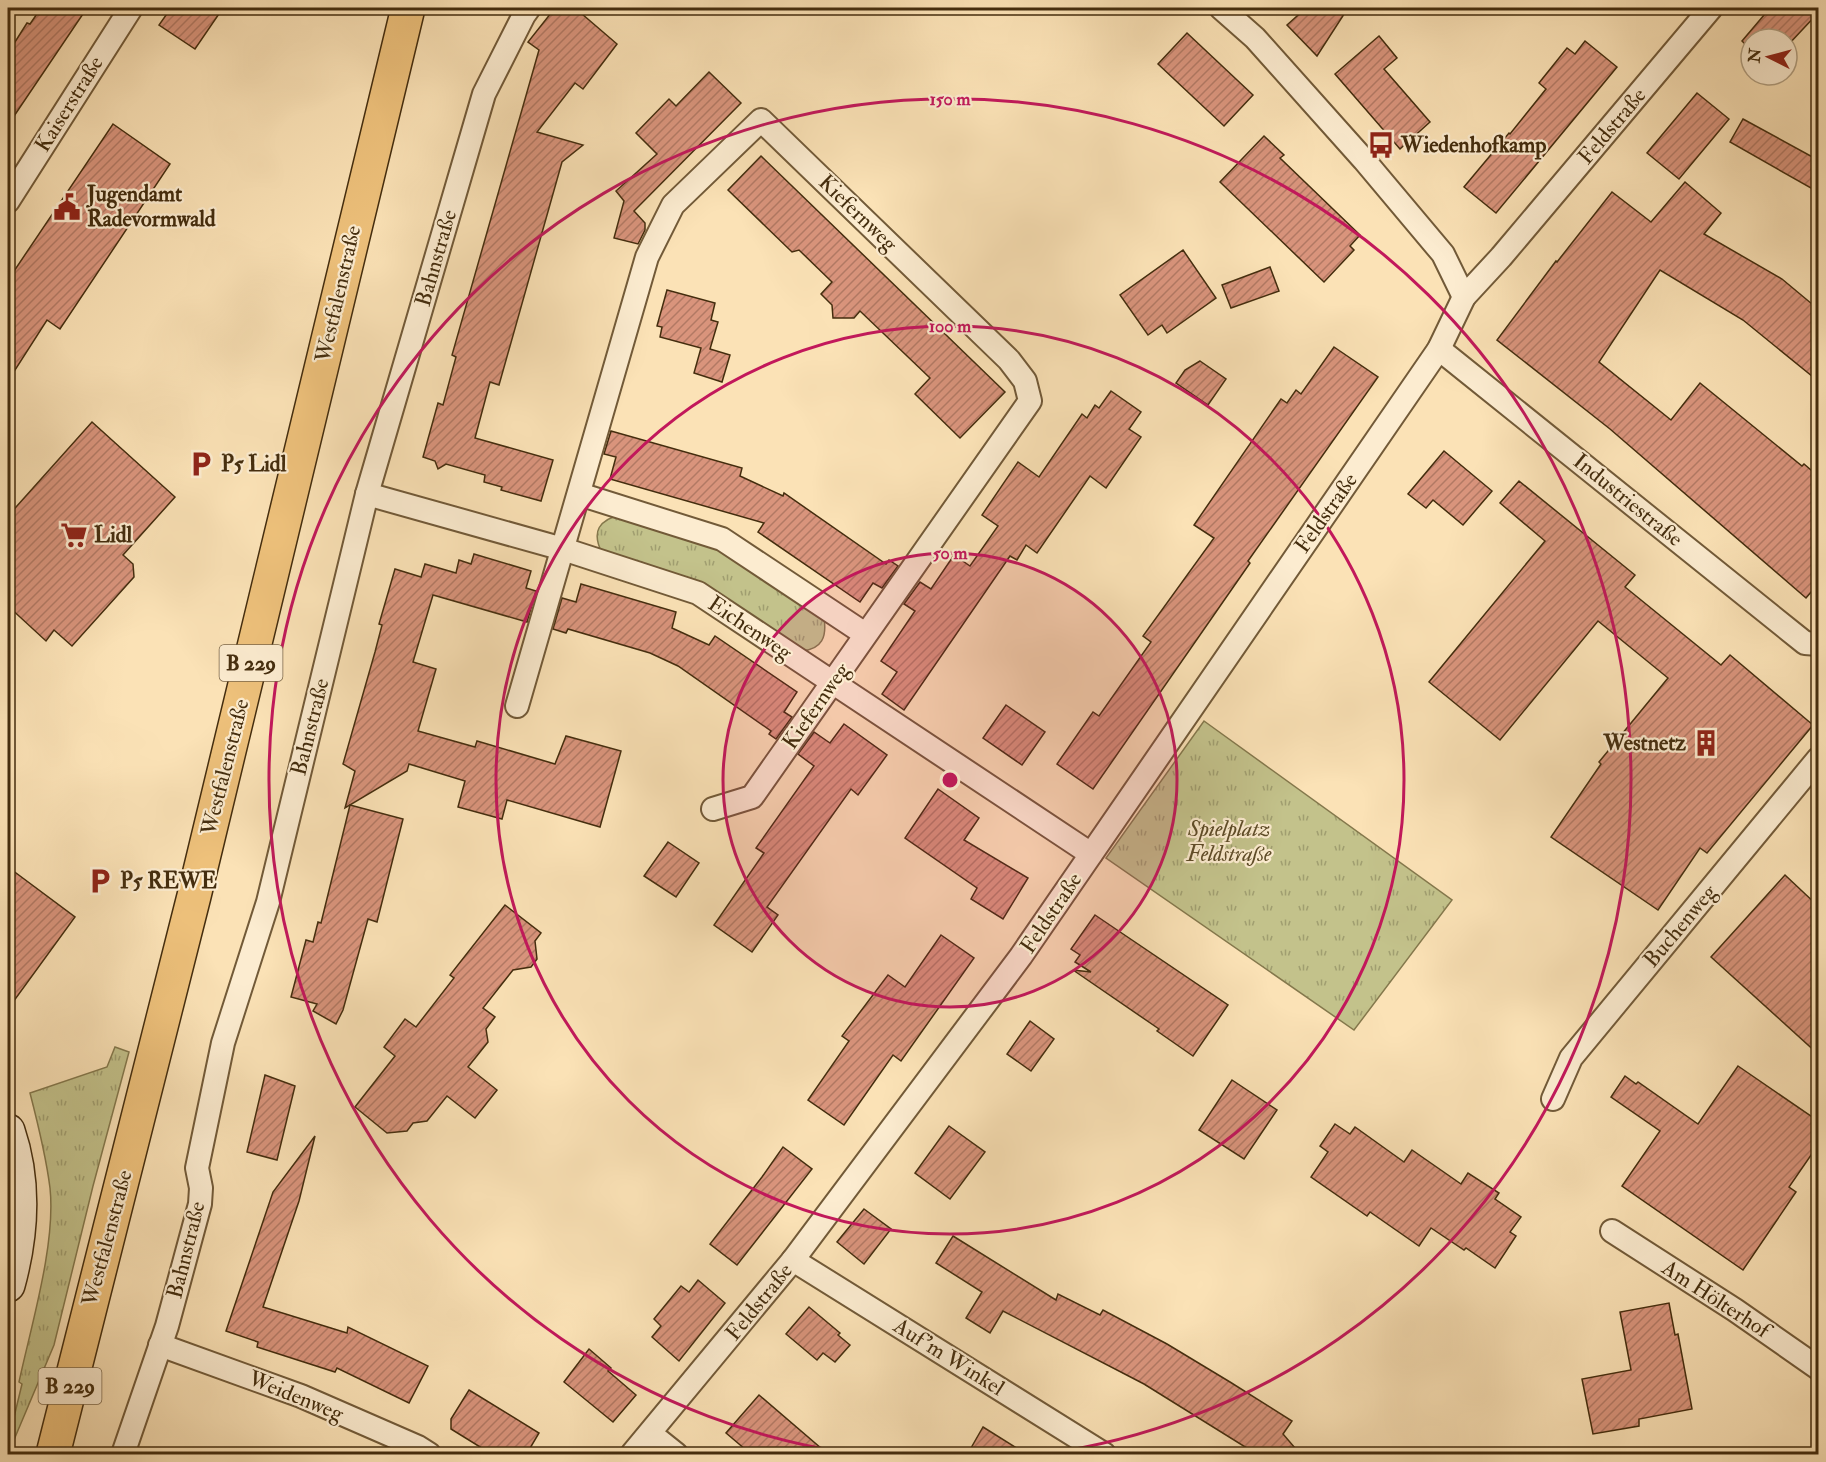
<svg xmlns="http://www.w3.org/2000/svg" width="1826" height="1462" font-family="'IM FELL Double Pica',serif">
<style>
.grass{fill:url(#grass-tufts);stroke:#84784c;stroke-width:1.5}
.building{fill:url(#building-hatch);stroke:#442d0e;stroke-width:1.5}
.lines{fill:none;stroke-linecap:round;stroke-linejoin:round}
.street-casing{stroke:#725a38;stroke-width:26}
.secondary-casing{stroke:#442d0e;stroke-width:36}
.primary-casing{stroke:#442d0e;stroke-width:36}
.street{stroke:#fcecd0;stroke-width:22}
.secondary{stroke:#fcecd0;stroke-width:33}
.primary{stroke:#eec17b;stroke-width:33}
.ring{fill:none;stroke:#c2185b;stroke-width:3}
.labels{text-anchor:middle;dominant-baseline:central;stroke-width:4.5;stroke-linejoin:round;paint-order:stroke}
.shield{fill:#fcecd0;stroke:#7b6648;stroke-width:1.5}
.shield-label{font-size:21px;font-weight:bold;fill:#442d0e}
.street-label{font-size:22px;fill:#442d0e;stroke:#fcecd0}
.poi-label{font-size:22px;font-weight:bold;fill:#442d0e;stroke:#fcecd0;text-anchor:start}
.park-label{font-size:22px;font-style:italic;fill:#5d4b27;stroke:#fcecd0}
.centre{fill:#c2185b;stroke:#fcecd0;stroke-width:3}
.ring-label{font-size:18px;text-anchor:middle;font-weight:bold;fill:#c2185b;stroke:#fcecd0;stroke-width:4.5;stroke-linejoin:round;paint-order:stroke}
</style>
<defs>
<pattern id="grass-tufts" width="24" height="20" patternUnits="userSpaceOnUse" patternTransform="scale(1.5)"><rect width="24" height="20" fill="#c3c28b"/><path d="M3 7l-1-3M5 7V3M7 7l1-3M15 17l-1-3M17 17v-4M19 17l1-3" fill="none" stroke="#a09e70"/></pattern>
<pattern id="building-hatch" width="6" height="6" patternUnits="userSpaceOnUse" patternTransform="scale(1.5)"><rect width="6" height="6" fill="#d9947c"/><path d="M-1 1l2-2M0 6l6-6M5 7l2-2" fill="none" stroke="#b27964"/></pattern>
</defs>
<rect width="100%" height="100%" fill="#fbe2b6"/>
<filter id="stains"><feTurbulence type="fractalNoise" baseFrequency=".00333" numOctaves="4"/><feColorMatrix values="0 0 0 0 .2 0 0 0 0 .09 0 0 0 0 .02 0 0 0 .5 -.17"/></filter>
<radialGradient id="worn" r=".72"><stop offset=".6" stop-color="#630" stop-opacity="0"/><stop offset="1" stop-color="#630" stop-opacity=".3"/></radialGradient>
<g class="grass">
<path d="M 622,514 L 703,539 L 824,618 C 827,637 822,649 802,651 L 602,553 C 591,531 599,520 622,514 Z"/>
<path d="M 1204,721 L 1452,900 L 1354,1030 L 1106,858 Z"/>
<path d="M 115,1047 L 129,1052 L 93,1186 L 54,1345 L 8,1454 L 8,1442 L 22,1384 L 19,1382 C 31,1326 56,1244 50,1188 C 46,1156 38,1124 30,1093 L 107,1067 Z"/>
</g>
<g class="building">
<path d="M 41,8 L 87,8 L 8,125 L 8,53 L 27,23 L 30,24 Z"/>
<path d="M 171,8 L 223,8 L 195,49 L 159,25 Z"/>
<path d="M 555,8 L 575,8 L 617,44 L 583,89 L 575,83 L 537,132 L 583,145 L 562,162 L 499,385 L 490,382 L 475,438 L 553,460 L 541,501 L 501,490 L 502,487 L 484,482 L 485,475 L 446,464 L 438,469 L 435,461 L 423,457 L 438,403 L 443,405 L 456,357 L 452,355 L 539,50 L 528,42 Z"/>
<path d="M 1306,8 L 1348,8 L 1317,56 L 1287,25 Z"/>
<path d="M 1770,8 L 1818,8 L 1818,13 L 1787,46 L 1787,39 L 1751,39 L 1751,50 L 1742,41 Z"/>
<path d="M 1187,33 L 1253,95 L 1224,126 L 1158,64 Z"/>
<path d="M 1379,36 L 1397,58 L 1384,69 L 1430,122 L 1400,149 L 1335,74 Z"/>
<path d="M 1585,41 L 1617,67 L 1496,213 L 1464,187 L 1509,133 L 1510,134 L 1546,89 L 1539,83 L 1567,48 L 1575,54 Z"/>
<path d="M 709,72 L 741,103 L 634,211 L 645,223 L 645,230 L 638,244 L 614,238 L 624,201 L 616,191 L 657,154 L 636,133 L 669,99 L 676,106 Z"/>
<path d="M 1697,93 L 1729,119 L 1679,179 L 1647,153 Z"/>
<path d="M 1743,119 L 1818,160 L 1818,192 L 1730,142 Z"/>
<path d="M 113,124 L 170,164 L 60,329 L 47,320 L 8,381 L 8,280 Z"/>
<path d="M 1264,136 L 1284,155 L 1280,158 L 1360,235 L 1350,246 L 1354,250 L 1324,282 L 1220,182 Z"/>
<path d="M 761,156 L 1005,392 L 960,438 L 915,394 L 930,378 L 860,311 L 854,318 L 833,318 L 832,305 L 821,294 L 832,282 L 799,250 L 792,252 L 728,190 Z"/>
<path d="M 1685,182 L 1721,213 L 1704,234 L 1782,279 L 1818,309 L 1818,381 L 1743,320 L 1660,270 L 1599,362 L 1671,420 L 1700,383 L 1802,466 L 1804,464 L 1818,476 L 1818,584 L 1806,598 L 1610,429 L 1497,340 L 1556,261 L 1557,262 L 1612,192 L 1651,222 Z"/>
<path d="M 1183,250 L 1216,298 L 1167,333 L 1162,325 L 1148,335 L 1120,295 Z"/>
<path d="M 1270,267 L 1279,291 L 1231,308 L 1222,285 Z"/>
<path d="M 667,290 L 715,303 L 711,320 L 718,322 L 710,349 L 730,355 L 722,382 L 694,373 L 701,348 L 660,337 L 662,327 L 657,326 Z"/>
<path d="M 1334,347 L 1378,377 L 1248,561 L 1250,563 L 1093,789 L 1057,764 L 1093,712 L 1099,716 L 1151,642 L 1143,636 L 1214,538 L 1194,525 L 1281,399 L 1287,403 L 1296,390 L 1301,394 Z"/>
<path d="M 1200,361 L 1226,379 L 1208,405 L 1176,383 L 1185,370 Z"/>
<path d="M 1111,391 L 1141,412 L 1129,429 L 1141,437 L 1106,488 L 1090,476 L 1037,553 L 1026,545 L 1017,560 L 1010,556 L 904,710 L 882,694 L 897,672 L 881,661 L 915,611 L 904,604 L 920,582 L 931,589 L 954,555 L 970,566 L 998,526 L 982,515 L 1018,462 L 1039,477 L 1082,414 L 1087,418 L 1095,405 L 1099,408 Z"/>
<path d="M 92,422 L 175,497 L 123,555 L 133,564 L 134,577 L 72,646 L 54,630 L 46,641 L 8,606 L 8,516 Z"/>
<path d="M 611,431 L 742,468 L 740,476 L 783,496 L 784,493 L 886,564 L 889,560 L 898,566 L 882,588 L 873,583 L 860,602 L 758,532 L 764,523 L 610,479 L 616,457 L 604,454 Z"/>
<path d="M 1444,451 L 1492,491 L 1463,525 L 1433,500 L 1426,508 L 1408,494 Z"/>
<path d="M 1519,481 L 1635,575 L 1625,587 L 1721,665 L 1730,655 L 1813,725 L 1707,853 L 1700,848 L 1658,910 L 1551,837 L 1601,764 L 1599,762 L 1668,678 L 1598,621 L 1500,740 L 1429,682 L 1545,541 L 1500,503 Z"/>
<path d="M 474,554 L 531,571 L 526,588 L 536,591 L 527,622 L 433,595 L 413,662 L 436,669 L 418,731 L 475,747 L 477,741 L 555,764 L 566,736 L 621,751 L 600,827 L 507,800 L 502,819 L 458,807 L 465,781 L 409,764 L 407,771 L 345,808 L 355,771 L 343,764 L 375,652 L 382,625 L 379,624 L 395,569 L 421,577 L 425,564 L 456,573 L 459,560 L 471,564 Z"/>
<path d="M 581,584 L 676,612 L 672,628 L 709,645 L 715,636 L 797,692 L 784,712 L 792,717 L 776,739 L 769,734 L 771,731 L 678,666 L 650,653 L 568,629 L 566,633 L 553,629 L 562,598 L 576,602 Z"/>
<path d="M 1006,705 L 1045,732 L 1022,765 L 983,738 Z"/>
<path d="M 844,724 L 887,755 L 858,795 L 851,789 L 767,907 L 778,915 L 752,952 L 714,925 L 764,853 L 756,848 L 814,766 L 798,754 L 814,732 L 830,743 Z"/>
<path d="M 938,789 L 979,818 L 964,840 L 1028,878 L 1003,919 L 971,899 L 977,888 L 905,838 Z"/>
<path d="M 350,805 L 403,819 L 377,922 L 368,919 L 343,1010 L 336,1024 L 313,1011 L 317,1004 L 291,997 L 306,940 L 313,942 L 318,922 L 321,923 Z"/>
<path d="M 668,842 L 699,863 L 676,897 L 644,876 Z"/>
<path d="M 8,867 L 75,917 L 8,1009 Z"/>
<path d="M 1785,875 L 1818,906 L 1818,1054 L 1711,957 Z"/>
<path d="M 505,905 L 541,933 L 535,941 L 537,959 L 531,967 L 513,970 L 483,1008 L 495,1017 L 486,1029 L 488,1042 L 468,1067 L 497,1090 L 475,1118 L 447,1096 L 427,1121 L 413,1123 L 407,1131 L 387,1133 L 355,1107 L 395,1056 L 384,1047 L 405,1019 L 416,1027 L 454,978 L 450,975 Z"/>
<path d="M 1095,915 L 1228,1005 L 1193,1056 L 1157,1031 L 1159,1029 L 1073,970 L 1091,972 L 1075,962 L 1080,955 L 1071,949 Z"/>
<path d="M 941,935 L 974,958 L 901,1061 L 893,1055 L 844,1125 L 808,1100 L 849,1041 L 842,1036 L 888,975 L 905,987 Z"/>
<path d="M 1030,1021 L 1054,1039 L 1031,1071 L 1007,1054 Z"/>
<path d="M 1738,1066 L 1818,1121 L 1818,1145 L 1789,1187 L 1796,1192 L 1743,1270 L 1622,1186 L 1660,1131 L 1611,1097 L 1625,1076 L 1636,1084 L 1638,1082 L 1698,1124 Z"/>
<path d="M 265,1075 L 295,1086 L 277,1160 L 247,1152 Z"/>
<path d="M 1232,1080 L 1277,1110 L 1244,1159 L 1199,1130 Z"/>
<path d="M 1335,1124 L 1350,1134 L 1355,1127 L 1404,1162 L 1412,1150 L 1461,1184 L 1468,1173 L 1499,1193 L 1495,1199 L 1521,1217 L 1510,1232 L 1516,1236 L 1495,1268 L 1466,1248 L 1464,1250 L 1431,1228 L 1419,1246 L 1370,1212 L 1367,1216 L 1311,1177 L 1328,1152 L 1320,1146 Z"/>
<path d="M 949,1126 L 985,1152 L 950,1199 L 915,1173 Z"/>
<path d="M 315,1136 L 299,1201 L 263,1307 L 347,1333 L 348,1327 L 428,1366 L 409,1403 L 337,1368 L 335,1372 L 257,1347 L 258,1342 L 226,1331 L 273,1192 Z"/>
<path d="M 783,1147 L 812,1169 L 737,1265 L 710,1244 L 762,1177 Z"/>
<path d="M 864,1209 L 891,1229 L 864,1264 L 837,1242 Z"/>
<path d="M 953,1236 L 1056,1300 L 1058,1294 L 1100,1315 L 1103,1310 L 1167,1344 L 1230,1382 L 1292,1421 L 1283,1434 L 1301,1455 L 1258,1455 L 1144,1384 L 1003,1311 L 990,1333 L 966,1318 L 982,1292 L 936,1263 Z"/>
<path d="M 698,1280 L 725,1303 L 679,1361 L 652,1337 L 661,1326 L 654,1319 L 681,1286 L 689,1292 Z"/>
<path d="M 1669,1303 L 1675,1335 L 1678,1334 L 1692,1409 L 1639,1419 L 1639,1426 L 1593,1434 L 1582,1379 L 1631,1370 L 1620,1312 Z"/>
<path d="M 809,1307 L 840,1333 L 838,1335 L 850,1345 L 835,1362 L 823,1353 L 817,1360 L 786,1334 Z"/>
<path d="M 589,1349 L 611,1368 L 608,1371 L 636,1395 L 613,1422 L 564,1382 Z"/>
<path d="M 469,1390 L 539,1433 L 526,1455 L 493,1455 L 451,1429 L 451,1419 Z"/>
<path d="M 759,1395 L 829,1455 L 752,1455 L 726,1433 Z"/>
<path d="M 983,1427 L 1028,1455 L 967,1455 Z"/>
</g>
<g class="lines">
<defs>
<g id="street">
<path d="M 1221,8 L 1255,38 L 1364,160 L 1443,254 L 1464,297"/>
<path d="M 8,201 L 131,8"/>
<path d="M 1439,349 L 1805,643 L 1818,644"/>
<path d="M 367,494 L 563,549 L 698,593 L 1091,854"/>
<path d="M 579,494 L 722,539 L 865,634"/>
<path d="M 517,706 L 647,257 L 673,205 L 761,120 L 1009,360 L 1025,381 L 1030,401 L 752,797 L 713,809"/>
<path d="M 1553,1099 L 1571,1058 L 1818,759"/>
<path d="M 1612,1231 L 1735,1310 L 1818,1368"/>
<path d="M 793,1260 L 1104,1454"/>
<path d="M 160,1345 L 301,1396 L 418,1447 L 429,1454"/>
<path d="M 651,1434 L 676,1454"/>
<path d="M 123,1454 L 167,1326 L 200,1204 L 201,1188 L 197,1168 L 223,1043 L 268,902 L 367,494 L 484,94 L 524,15 L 529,8"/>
<path d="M 632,1454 L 793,1260 L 1021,956 L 1439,349 L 1464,297 L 1501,257 L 1711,8"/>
</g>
<path id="secondary" d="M 8,1131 C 25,1181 22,1234 8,1285"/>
<path id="primary" d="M 53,1454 L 194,896 L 408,8"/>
</defs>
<use href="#street" class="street-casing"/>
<use href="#secondary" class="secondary-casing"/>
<use href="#primary" class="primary-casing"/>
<use href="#street" class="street"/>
<use href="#secondary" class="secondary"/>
<use href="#primary" class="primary"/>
</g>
<circle cx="950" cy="780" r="227" fill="#c2185b" fill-opacity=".12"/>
<g class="ring">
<circle cx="950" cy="780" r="227"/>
<circle cx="950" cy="780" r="454"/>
<path d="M855 1454A681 681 0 1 1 1045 1454"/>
</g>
<defs>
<symbol id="bus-bare" viewBox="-9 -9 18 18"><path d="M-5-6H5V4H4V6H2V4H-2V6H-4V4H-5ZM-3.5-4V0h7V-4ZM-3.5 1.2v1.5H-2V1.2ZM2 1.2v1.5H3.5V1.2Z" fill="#8f2418" stroke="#fcecd0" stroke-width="2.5" paint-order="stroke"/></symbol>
<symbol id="civic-bare" viewBox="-9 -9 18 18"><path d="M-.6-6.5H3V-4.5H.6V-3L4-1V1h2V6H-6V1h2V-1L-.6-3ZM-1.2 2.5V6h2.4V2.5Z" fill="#8f2418" stroke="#fcecd0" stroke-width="2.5" paint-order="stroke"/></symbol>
<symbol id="parking-bare" viewBox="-9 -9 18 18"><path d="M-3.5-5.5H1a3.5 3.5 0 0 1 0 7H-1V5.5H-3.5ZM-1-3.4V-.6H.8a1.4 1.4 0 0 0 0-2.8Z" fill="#8f2418" stroke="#fcecd0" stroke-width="2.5" paint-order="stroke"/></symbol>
<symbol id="supermarket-bare" viewBox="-9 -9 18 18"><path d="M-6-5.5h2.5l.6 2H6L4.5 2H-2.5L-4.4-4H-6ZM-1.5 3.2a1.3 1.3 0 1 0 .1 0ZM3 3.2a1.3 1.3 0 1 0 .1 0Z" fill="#8f2418" stroke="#fcecd0" stroke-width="2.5" paint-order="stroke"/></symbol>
<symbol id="building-bare" viewBox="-9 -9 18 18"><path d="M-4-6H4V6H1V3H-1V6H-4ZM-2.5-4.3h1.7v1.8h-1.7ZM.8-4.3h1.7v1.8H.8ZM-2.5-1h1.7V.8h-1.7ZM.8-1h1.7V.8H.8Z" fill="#8f2418" stroke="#fcecd0" stroke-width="2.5" paint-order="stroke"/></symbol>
</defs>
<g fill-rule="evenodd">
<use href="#bus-bare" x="1362" y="126" width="38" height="38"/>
<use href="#civic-bare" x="48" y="188" width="38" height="38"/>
<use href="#parking-bare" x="182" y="445" width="38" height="38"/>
<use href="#supermarket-bare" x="55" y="516" width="38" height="38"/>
<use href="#building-bare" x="1687" y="724" width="38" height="38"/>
<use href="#parking-bare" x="81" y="862" width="38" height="38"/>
</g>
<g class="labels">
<g class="shield">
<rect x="219.5" y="645" width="63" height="36" rx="4.5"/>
<rect x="38.5" y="1368" width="63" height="36" rx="4.5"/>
</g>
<g class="shield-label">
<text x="251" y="663">B 229</text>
<text x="70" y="1386">B 229</text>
</g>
<g class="street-label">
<text transform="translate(69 104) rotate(-58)">Kaiserstraße</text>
<text transform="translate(1612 126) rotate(-50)">Feldstraße</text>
<text transform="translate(858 213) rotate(44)">Kiefernweg</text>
<text transform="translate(436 258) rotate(-74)">Bahnstraße</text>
<text transform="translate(338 294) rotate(-77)">Westfalenstraße</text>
<text transform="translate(1628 500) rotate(39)">Industriestraße</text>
<text transform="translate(1326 513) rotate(-55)">Feldstraße</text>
<text transform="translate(750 628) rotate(34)">Eichenweg</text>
<text transform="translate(816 706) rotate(-55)">Kiefernweg</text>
<text transform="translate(310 727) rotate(-76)">Bahnstraße</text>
<text transform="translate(225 767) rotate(-76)">Westfalenstraße</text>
<text transform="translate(1051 913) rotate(-56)">Feldstraße</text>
<text transform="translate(1680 926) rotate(-50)">Buchenweg</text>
<text transform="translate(107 1238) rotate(-75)">Westfalenstraße</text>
<text transform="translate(186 1250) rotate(-76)">Bahnstraße</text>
<text transform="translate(1716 1299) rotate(33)">Am Hölterhof</text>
<text transform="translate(759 1302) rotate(-51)">Feldstraße</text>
<text transform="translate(949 1357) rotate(32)">Auf'm Winkel</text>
<text transform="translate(296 1396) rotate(22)">Weidenweg</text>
</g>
<g class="poi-label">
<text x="1401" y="145">Wiedenhofkamp</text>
<text x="87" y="194">Jugendamt<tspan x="87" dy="25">Radevormwald</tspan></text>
<text x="221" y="464">P5 Lidl</text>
<text x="94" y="535">Lidl</text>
<text x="1686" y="743" text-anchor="end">Westnetz</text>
<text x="120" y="881">P5 REWE</text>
</g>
<g class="park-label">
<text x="1229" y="829">Spielplatz<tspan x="1229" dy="25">Feldstraße</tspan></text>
</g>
</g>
<circle cx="950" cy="780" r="9" class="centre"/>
<g class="ring-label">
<text x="950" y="105">150 m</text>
<text x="950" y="332">100 m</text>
<text x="950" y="559">50 m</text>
</g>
<rect width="1826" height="1462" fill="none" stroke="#fbe2b6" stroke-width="30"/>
<rect x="9" y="9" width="1808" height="1444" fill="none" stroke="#442d0e" stroke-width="3"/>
<rect x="15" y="15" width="1796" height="1432" fill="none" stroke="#442d0e" stroke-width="1.5"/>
<g transform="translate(1769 57) rotate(276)"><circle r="28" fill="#fcecd0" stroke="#b2a082" stroke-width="1.5"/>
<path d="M0-4.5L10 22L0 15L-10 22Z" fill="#8f2418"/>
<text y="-9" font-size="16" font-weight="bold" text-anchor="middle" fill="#442d0e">N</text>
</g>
<rect width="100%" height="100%" filter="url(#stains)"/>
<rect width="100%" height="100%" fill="url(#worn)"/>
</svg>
